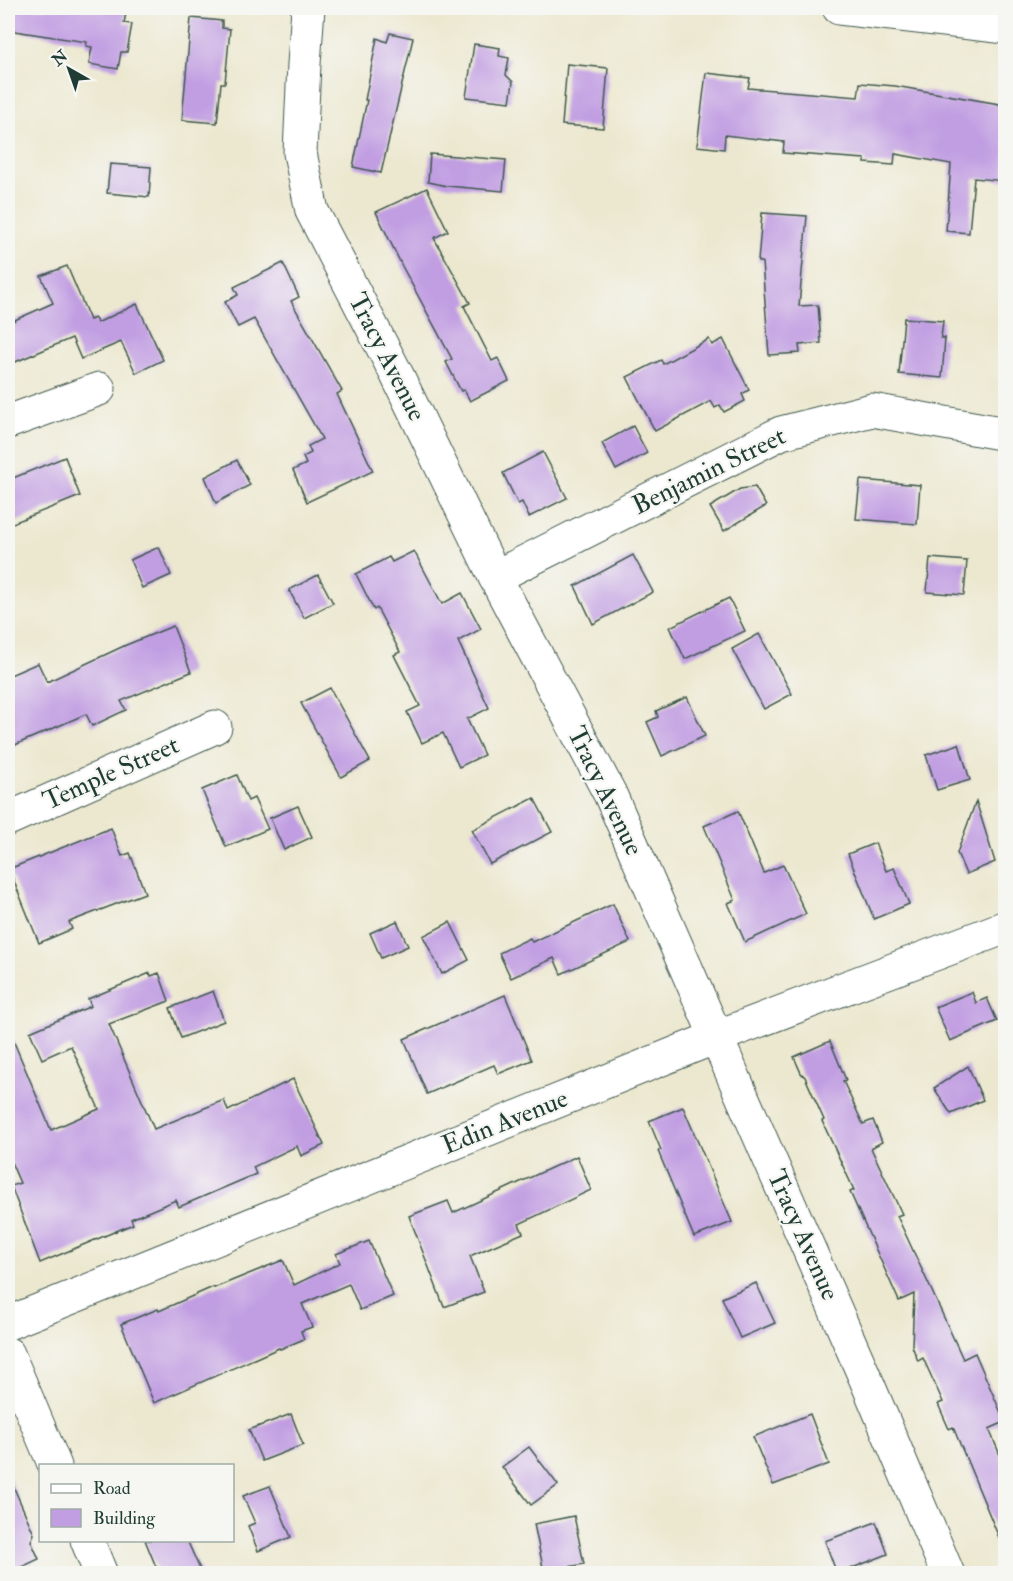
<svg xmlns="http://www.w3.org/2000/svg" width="1013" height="1581" font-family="'IM FELL Double Pica',serif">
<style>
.building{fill:#c19ee2}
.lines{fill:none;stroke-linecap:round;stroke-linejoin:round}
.minor-casing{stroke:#3e574b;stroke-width:35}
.minor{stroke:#fff;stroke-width:33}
.labels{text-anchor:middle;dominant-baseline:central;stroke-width:4.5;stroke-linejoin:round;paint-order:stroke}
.street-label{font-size:26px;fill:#1f3d34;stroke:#f6f6f2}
</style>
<rect width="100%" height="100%" fill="#f6f6f2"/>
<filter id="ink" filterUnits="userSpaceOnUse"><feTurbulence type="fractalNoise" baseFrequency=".0167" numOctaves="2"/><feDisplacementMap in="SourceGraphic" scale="12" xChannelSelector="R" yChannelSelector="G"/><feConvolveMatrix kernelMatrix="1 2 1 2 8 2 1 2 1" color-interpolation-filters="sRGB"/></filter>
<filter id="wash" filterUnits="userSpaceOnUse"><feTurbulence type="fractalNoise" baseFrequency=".008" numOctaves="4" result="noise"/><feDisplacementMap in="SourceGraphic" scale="24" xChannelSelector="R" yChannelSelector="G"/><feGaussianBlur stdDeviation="1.35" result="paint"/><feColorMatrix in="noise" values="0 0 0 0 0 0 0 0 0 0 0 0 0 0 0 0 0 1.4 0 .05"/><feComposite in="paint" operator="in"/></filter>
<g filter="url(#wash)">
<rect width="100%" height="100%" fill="#ece8d0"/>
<g id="blocks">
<g class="building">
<path d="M 8,8 L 127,8 L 124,23 L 132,24 L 127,52 L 121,52 L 118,69 L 89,64 L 92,47 L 86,46 L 87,42 L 8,30 Z"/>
<path d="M 191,18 L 222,21 L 222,28 L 230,29 L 225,83 L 221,83 L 217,123 L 182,120 Z"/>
<path d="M 390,33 L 413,38 L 381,173 L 353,167 L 367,100 L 365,100 L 377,38 L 387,42 Z"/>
<path d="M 474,44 L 500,48 L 499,56 L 509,58 L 506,75 L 513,82 L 510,102 L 466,97 Z"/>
<path d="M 567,64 L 608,68 L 603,128 L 562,125 Z"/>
<path d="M 706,73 L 750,78 L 748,88 L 858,97 L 860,83 L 895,86 L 1005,105 L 1005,181 L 974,178 L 969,233 L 946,231 L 951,164 L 895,154 L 894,165 L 865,163 L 865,159 L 783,153 L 784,142 L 725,135 L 724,149 L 697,146 Z"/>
<path d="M 430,154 L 506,160 L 503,191 L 447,186 L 428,182 Z"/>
<path d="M 110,164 L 151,167 L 149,197 L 107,193 Z"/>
<path d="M 427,188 L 448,231 L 434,238 L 470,303 L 464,306 L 492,361 L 498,358 L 509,381 L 470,401 L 464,390 L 461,391 L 446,362 L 452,359 L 402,266 L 376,212 Z"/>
<path d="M 762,213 L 807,216 L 799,306 L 818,305 L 821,343 L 799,345 L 800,353 L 769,355 L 762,262 L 758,262 Z"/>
<path d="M 283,263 L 299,297 L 291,301 L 342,391 L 337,394 L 373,471 L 307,502 L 293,470 L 306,464 L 303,457 L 311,453 L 308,446 L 322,439 L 254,319 L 238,327 L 225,302 L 238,295 L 234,287 Z"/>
<path d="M 67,266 L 90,320 L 95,318 L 97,323 L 137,304 L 163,360 L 136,373 L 121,342 L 81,359 L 72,338 L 8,365 L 8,323 L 53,303 L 41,276 Z"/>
<path d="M 904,318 L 943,321 L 941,338 L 945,338 L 942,378 L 899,374 Z"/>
<path d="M 709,339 L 712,345 L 723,339 L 749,390 L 742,394 L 745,401 L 724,412 L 720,405 L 715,408 L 711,401 L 655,431 L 627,377 L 661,360 L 663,364 Z"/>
<path d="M 633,426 L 647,453 L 616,470 L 602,443 Z"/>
<path d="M 543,452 L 567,498 L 529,517 L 522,502 L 518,504 L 503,473 Z"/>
<path d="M 65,457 L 80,496 L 8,525 L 8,480 Z"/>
<path d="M 237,460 L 250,485 L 216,503 L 205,477 Z"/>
<path d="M 860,480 L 920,485 L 917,524 L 856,519 Z"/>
<path d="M 755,487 L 766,506 L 724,531 L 710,507 L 740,489 Z"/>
<path d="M 159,547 L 171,575 L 142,588 L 130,560 Z"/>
<path d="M 414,551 L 442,604 L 462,593 L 481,629 L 458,641 L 489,708 L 467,719 L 484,755 L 459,767 L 443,733 L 422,743 L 407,712 L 420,706 L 394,655 L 400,652 L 377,608 L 374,610 L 356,574 L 389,557 L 392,562 Z"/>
<path d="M 633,555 L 653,592 L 593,624 L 575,586 Z"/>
<path d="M 930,558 L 967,561 L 964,595 L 927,592 Z"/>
<path d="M 318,575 L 333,603 L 304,618 L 289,590 Z"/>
<path d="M 729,598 L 745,631 L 685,659 L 670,627 Z"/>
<path d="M 173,626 L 191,672 L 121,701 L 126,710 L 92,726 L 86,714 L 8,748 L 8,676 L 38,663 L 47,682 L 126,645 Z"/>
<path d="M 759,634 L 792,694 L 764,709 L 732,649 Z"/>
<path d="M 330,688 L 370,761 L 341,777 L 301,703 Z"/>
<path d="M 687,697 L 705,736 L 662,756 L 647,722 L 658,717 L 656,711 Z"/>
<path d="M 959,744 L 970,780 L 937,790 L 926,755 Z"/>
<path d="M 237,775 L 248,801 L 254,798 L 268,829 L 226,847 L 202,790 Z"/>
<path d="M 534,798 L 552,832 L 490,864 L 472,830 Z"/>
<path d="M 976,801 L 995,862 L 966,874 L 957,853 Z"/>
<path d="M 298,806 L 312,837 L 284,850 L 270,818 Z"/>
<path d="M 738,811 L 764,873 L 783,865 L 806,914 L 745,942 L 728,903 L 735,900 L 704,826 Z"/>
<path d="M 111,828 L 122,856 L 130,853 L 145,893 L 69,922 L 72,929 L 39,943 L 9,869 Z"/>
<path d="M 875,843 L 886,871 L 894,868 L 909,904 L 874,919 L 848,854 Z"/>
<path d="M 613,904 L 630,942 L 561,974 L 554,958 L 511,978 L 499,953 L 530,938 L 532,942 Z"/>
<path d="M 397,921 L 408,946 L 381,958 L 370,933 Z"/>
<path d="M 450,922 L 469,960 L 442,974 L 423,936 Z"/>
<path d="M 150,973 L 151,976 L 159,973 L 169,1001 L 109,1024 L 154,1129 L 224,1100 L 228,1111 L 293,1079 L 324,1145 L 301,1156 L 297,1146 L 253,1167 L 256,1174 L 179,1207 L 176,1200 L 131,1219 L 133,1224 L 40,1263 L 11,1186 L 20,1183 L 8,1155 L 8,1028 L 51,1130 L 99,1109 L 71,1046 L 42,1059 L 30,1032 L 91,1006 L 88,999 Z"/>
<path d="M 213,991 L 224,1021 L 181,1038 L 170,1008 Z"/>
<path d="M 972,992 L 976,1003 L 987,998 L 997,1021 L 950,1041 L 935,1007 Z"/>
<path d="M 505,995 L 532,1060 L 498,1074 L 494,1065 L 427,1094 L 404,1039 Z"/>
<path d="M 830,1041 L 846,1080 L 843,1081 L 863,1124 L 873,1120 L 882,1142 L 871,1148 L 902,1214 L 897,1216 L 930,1287 L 963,1359 L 975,1353 L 1005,1422 L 989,1429 L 1005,1467 L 1005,1552 L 953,1427 L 949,1429 L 938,1404 L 943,1402 L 923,1358 L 918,1361 L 912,1346 L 914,1294 L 899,1301 L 850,1192 L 854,1190 L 822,1121 L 824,1120 L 805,1077 L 801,1073 L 794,1057 Z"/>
<path d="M 968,1066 L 983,1100 L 951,1114 L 934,1088 Z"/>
<path d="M 683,1107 L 732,1222 L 694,1237 L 658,1151 L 661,1150 L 649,1121 Z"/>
<path d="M 577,1156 L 591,1190 L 519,1224 L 523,1233 L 470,1256 L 484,1292 L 444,1307 L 409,1216 L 448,1201 L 453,1213 Z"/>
<path d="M 369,1241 L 393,1296 L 360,1310 L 349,1284 L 302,1304 L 312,1327 L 301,1331 L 304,1339 L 280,1349 L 279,1348 L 154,1403 L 121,1324 L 158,1309 L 159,1311 L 213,1287 L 214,1288 L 283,1260 L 294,1285 L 340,1263 L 336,1254 Z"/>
<path d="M 756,1283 L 775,1323 L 740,1338 L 722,1298 Z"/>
<path d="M 291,1414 L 303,1445 L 262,1461 L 249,1430 Z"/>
<path d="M 810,1414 L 829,1464 L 773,1485 L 753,1437 Z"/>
<path d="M 529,1447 L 558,1485 L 531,1505 L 502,1467 Z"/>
<path d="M 8,1474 L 34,1534 L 31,1541 L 39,1559 L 15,1570 L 13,1574 L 8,1574 Z"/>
<path d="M 270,1486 L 291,1537 L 258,1551 L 248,1526 L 255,1523 L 243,1496 Z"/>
<path d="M 574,1516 L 584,1564 L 544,1572 L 534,1524 Z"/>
<path d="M 876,1522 L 888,1554 L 837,1574 L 825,1541 Z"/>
<path d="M 145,1540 L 187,1540 L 202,1574 L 159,1574 Z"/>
</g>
</g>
</g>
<g filter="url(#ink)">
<use href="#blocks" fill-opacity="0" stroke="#3e574b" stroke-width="1.5"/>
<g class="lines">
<defs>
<g id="minor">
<path d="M 308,8 L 304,64 L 300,153 L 312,211 L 397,375 L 495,577 L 610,794 L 867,1382 L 948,1574"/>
<path d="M 839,8 L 1006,27"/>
<path d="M 8,422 L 99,389"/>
<path d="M 495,577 L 781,433 L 872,410 L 1006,434"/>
<path d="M 8,819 L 215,727"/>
<path d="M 8,1323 L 716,1037 L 1006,927"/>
<path d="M 8,1354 L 55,1466"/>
<path d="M 87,1540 L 101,1574"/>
</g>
</defs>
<use href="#minor" class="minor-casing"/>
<use href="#minor" class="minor"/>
</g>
</g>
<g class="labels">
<g class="street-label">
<text transform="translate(387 357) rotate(63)">Tracy Avenue</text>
<text transform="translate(709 471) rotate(-26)">Benjamin Street</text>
<text transform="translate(111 773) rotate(-24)">Temple Street</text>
<text transform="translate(605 791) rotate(64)">Tracy Avenue</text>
<text transform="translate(505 1122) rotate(-22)">Edin Avenue</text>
<text transform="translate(803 1235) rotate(66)">Tracy Avenue</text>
</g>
</g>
<rect width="1013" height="1581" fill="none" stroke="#f6f6f2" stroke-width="30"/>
<rect x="39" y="1464" width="195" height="78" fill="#f6f6f2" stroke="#a0aca6" stroke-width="1.5"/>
<rect x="51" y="1484" width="30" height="9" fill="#ffffff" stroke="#a0aca6" stroke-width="1.5"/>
<text x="93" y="1494" font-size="18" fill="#1f3d34">Road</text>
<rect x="51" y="1509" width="30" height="18" fill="#c19ee2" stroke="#a0aca6" stroke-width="1.5"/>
<text x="93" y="1524" font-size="18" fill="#1f3d34">Building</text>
<g transform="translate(69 69) rotate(320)" stroke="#f6f6f2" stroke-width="4.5" paint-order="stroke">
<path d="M0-4.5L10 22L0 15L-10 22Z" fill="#1f3d34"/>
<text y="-9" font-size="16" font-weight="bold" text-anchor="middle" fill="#1f3d34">N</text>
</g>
</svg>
